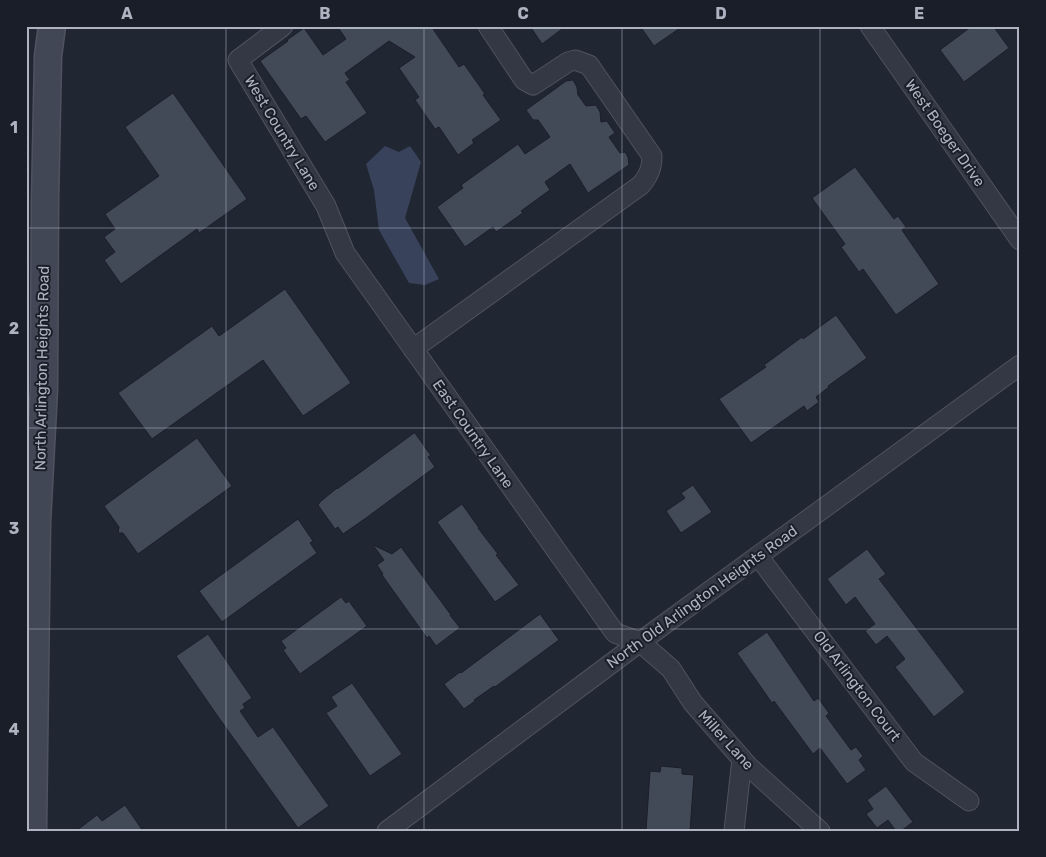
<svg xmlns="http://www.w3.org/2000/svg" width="1046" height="857" font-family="Rubik,sans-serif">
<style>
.water{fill:#38425b}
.building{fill:#424957;stroke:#1b1f2a}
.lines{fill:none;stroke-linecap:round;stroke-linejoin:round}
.minor-casing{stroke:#4e535f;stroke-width:21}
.secondary-casing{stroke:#4e535f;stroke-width:29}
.minor{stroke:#343844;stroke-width:19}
.secondary{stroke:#424756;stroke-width:26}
.grid{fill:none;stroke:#aeb3c1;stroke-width:1;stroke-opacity:0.55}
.labels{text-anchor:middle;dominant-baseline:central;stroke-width:4;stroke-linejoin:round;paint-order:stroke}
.street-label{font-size:15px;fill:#aeb3c1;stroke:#1a1e28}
.neatline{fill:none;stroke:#aeb3c1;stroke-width:2}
.grid-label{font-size:16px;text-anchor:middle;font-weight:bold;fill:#aeb3c1}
</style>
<rect width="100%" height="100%" fill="#212633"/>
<path class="water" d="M 385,146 L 399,152 L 410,146 L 421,162 L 405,218 L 439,279 L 425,285 L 409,283 L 379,230 L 374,190 L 366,164 Z"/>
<g class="building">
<path d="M 337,26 L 431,26 L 459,67 L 464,64 L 485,94 L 483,95 L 501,120 L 472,140 L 474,143 L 458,155 L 439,127 L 435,129 L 415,100 L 419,97 L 399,68 L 415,57 L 389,41 L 345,73 L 350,80 L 346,82 L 367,113 L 325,142 L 306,116 L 301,119 L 260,61 L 288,41 L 287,40 L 304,28 L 323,55 L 346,39 Z"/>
<path d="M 530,26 L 566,26 L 542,44 Z"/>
<path d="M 640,26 L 683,26 L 654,46 Z"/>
<path d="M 972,26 L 993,26 L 1009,48 L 964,82 L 940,50 Z"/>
<path d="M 573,80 L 577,87 L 578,95 L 586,106 L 596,105 L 600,112 L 601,122 L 607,121 L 615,133 L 609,137 L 620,153 L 625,152 L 628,157 L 629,165 L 588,193 L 570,164 L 545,182 L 550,190 L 521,211 L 523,213 L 496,232 L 493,227 L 465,247 L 437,207 L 463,188 L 461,185 L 518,144 L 525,154 L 550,137 L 538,120 L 533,120 L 526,110 L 566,81 Z"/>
<path d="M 173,93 L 247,199 L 199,233 L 197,229 L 121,284 L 104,260 L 115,252 L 104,237 L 115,229 L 105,214 L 159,176 L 125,127 Z"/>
<path d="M 855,167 L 894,219 L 898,216 L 906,227 L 902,230 L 939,284 L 896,315 L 863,269 L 859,272 L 841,247 L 845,244 L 812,198 Z"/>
<path d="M 285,289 L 351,383 L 303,416 L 263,360 L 152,439 L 118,393 L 212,326 L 219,336 Z"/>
<path d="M 836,315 L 867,358 L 828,386 L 829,387 L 816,397 L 819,402 L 807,411 L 804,406 L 751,443 L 719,399 L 766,367 L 764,365 L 802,337 L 803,339 Z"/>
<path d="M 414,433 L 415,433 L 429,453 L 431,455 L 428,457 L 435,467 L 366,518 L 343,534 L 338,527 L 335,529 L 318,505 L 320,502 L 337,488 L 337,489 L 358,474 Z"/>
<path d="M 197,438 L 232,486 L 138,554 L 123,533 L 118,533 L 119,527 L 104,506 Z"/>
<path d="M 693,485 L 712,512 L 681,533 L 666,511 L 685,498 L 681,493 Z"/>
<path d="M 462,504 L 479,528 L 478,528 L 498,554 L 496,555 L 519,585 L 495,602 L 437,522 Z"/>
<path d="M 298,519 L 313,541 L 310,543 L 317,553 L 222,622 L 199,591 Z"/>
<path d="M 373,545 L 392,554 L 401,547 L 451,615 L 450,615 L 460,628 L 436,646 L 429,636 L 427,638 L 382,575 L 383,574 L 377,565 L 384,560 Z"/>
<path d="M 867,549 L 886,574 L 879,579 L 965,692 L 934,717 L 895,667 L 905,659 L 887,636 L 876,645 L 865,631 L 875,624 L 855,597 L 846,605 L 827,579 Z"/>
<path d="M 341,597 L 346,603 L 349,601 L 351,604 L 367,626 L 300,674 L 283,650 L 286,648 L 281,641 Z"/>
<path d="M 540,614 L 559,640 L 495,687 L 494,686 L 474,700 L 475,701 L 464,709 L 444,684 L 460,672 L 461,673 Z"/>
<path d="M 767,632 L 814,701 L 818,698 L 829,713 L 826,716 L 851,750 L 856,747 L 863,756 L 859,760 L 866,770 L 847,784 L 820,748 L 813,754 L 774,701 L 772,703 L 737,653 Z"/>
<path d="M 208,634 L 252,698 L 243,704 L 245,708 L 240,711 L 258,737 L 273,727 L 329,806 L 298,828 L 219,718 L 176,656 Z"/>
<path d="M 352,683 L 402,754 L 370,776 L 326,713 L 337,706 L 331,697 Z"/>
<path d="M 661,766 L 682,768 L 682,774 L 694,775 L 690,831 L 646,831 L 650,771 L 660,772 Z"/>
<path d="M 886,786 L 913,822 L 901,831 L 896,831 L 888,820 L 877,828 L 866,814 L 873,809 L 867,800 Z"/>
<path d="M 125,805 L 143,831 L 76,831 L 97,815 L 102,821 Z"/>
</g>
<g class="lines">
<defs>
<g id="minor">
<path d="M 283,26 L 238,60 L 326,206 L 345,253 L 615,633 L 640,642 L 671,669 L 693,703 L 748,766 L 820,831"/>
<path d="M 870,26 L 1020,240"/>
<path d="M 413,349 L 641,185 C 649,175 652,168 652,156 L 589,65 L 575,60 L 568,62 L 533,85 L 524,80 L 488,26"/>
<path d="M 758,556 L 914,762 L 969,801"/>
<path d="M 387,831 L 640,642 L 1020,365"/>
<path d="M 734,831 L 742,759"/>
</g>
<path id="secondary" d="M 33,831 L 37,522 L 44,389 L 45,201 L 48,56 L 52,26"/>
</defs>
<use href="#minor" class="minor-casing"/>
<use href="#secondary" class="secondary-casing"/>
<use href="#minor" class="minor"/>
<use href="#secondary" class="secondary"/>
</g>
<path class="grid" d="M 226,26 L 226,831M 424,26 L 424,831M 622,26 L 622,831M 820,26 L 820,831M 26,228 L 1020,228M 26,428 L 1020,428M 26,629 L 1020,629"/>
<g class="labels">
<g class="street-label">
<text transform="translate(282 133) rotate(59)">West Country Lane</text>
<text transform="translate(945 133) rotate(55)">West Boeger Drive</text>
<text transform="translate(42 368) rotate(-89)">North Arlington Heights Road</text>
<text transform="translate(473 434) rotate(55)">East Country Lane</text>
<text transform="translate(702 597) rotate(-36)">North Old Arlington Heights Road</text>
<text transform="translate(857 686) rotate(53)">Old Arlington Court</text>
<text transform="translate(726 740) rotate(48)">Miller Lane</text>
</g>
</g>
<rect width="1046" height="857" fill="none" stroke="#1a1e28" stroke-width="55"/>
<rect x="28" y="28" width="990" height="802" class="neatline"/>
<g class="grid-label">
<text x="127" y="19">A</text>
<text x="325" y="19">B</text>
<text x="523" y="19">C</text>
<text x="721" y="19">D</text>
<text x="919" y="19">E</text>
<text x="14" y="133">1</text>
<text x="14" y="334">2</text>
<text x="14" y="534">3</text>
<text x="14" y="735">4</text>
</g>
</svg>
